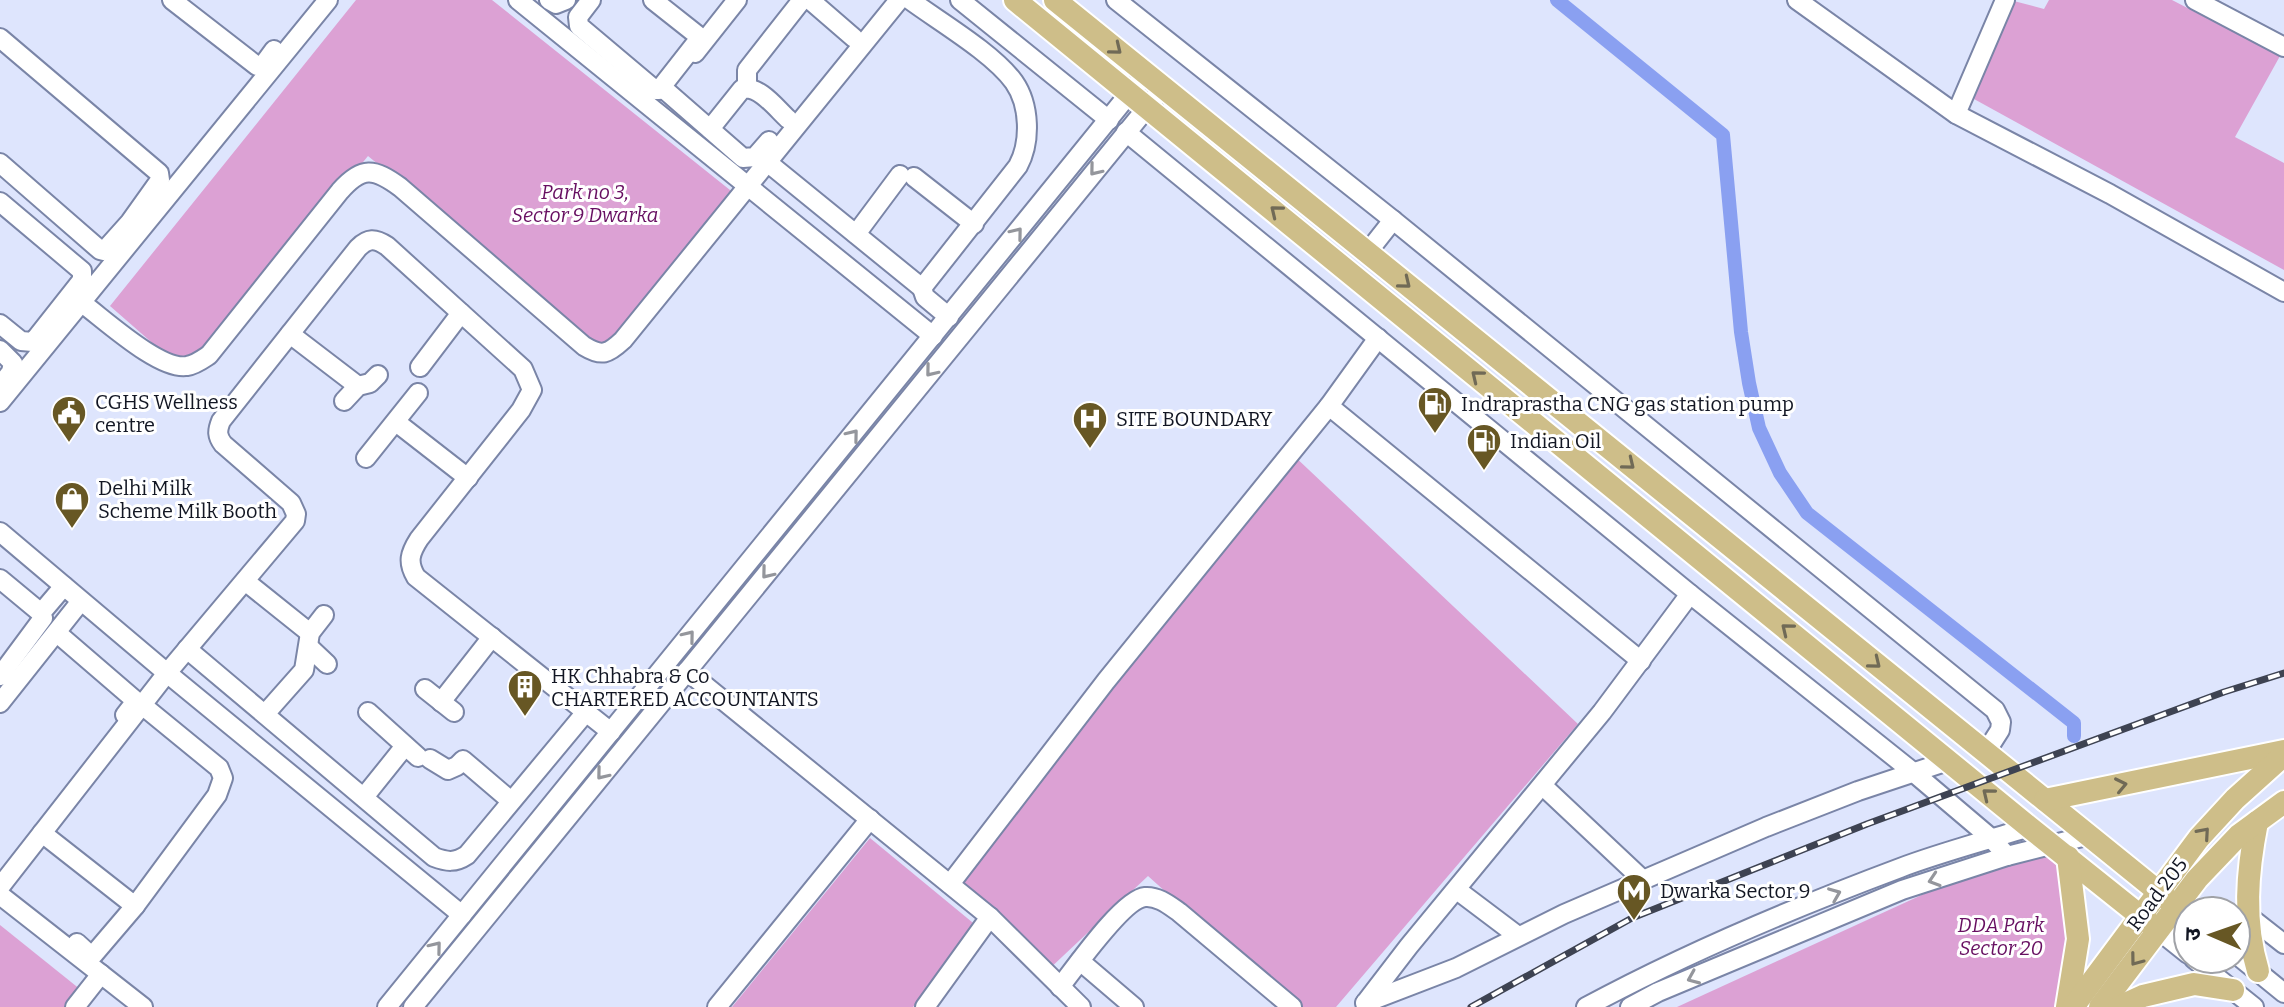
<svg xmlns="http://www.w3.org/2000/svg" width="2284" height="1007" font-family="Bitter,'Noto Sans Devanagari',serif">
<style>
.green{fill:#dca1d4}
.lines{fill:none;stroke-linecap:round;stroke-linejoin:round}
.canal{stroke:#8aa0f1;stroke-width:14}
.minor-casing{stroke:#7a85a7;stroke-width:22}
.major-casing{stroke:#fff;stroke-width:26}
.minor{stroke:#fff;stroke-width:18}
.major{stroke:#cebe89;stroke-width:22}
.rail-casing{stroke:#3e4352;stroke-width:7}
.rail{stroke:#fff;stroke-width:4;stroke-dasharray:12;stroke-linecap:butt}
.oneway{stroke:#706a56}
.oneway2{stroke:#94969c}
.labels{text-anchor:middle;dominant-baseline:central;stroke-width:6;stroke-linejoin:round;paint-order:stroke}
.park-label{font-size:20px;font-style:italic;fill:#670f61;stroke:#fff}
.poi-label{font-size:20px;fill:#121623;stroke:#fff;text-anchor:start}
.street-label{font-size:20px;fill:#121623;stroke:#fff}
</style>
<rect width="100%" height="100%" fill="#dee5fd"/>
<g class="green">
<path d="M 356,0 L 492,0 L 735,194 L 609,354 L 368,156 L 189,375 L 110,306 Z"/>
<path d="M 2010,0 L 2044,9 L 2049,0 L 2172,0 L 2280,56 L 2235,137 L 2284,163 L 2284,270 L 1974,99 Z"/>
<path d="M 1291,453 L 1578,724 L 1336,1007 L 1294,1007 L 1148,876 L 1046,972 L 950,884 Z"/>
<path d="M 870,838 L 978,927 L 913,1007 L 732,1007 Z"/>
<path d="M 2054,845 L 2074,893 L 2067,1007 L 1677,1007 L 2007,856 Z"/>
<path d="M 0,925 L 81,990 L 66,1007 L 0,1007 Z"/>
</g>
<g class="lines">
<path class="canal" d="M 1557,0 L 1723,135 L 1741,332 L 1749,383 L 1759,428 L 1780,473 L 1807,513 L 2074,723 L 2074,736"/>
<defs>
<g id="minor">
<path d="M 172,0 L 257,66 L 263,65 L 274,50"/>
<path d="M 518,0 L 933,336"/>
<path d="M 549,0 L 556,4 L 566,0"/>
<path d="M 591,0 L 578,17 L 579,26 L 655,90 L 659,90 L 699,39 L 696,34 L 653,0"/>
<path d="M 810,0 L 854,38"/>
<path d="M 910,0 C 940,22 993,53 1014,82 C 1030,105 1031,142 1018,166 L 922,288 L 925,297 L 949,317"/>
<path d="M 960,0 L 1109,120"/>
<path d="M 1116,0 L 1393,220 L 1995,710 L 2001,722 L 2000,730 L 1986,752"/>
<path d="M 1797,0 L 1956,114 L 2110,194 L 2284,292"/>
<path d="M 2195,0 L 2284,47"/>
<path d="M 0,38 L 159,173 L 160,180 L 130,222 L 104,251 L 100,250 L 0,163"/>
<path d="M 695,53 L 737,0"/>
<path d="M 747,87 L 747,70 L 802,0"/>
<path d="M 665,90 L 743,158 L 755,157 L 769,141"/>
<path d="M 1956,114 L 2005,0"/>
<path d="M 710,129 L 742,89 C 759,85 776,108 788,119"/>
<path d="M 1126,132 L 1690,594 L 1913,772 L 1992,839 L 2007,856"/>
<path d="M 767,162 L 922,288"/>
<path d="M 914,177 L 974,224"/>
<path d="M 0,202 L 82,271 L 82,280 L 33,342 L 21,341 L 0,324"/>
<path d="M 856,234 L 900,175"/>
<path d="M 1367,253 L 1393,220"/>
<path d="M 82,303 C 104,319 160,371 187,366 C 195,365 203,359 209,355 L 340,191 C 362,166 374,168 400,187 L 584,346 C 602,357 608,354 623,340 L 899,0"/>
<path d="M 290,334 L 358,386"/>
<path d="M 0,350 L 13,363 L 11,372 L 0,386"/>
<path d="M 420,367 L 461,313"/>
<path d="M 344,401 L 358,386 L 370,383 L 378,375"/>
<path d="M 0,402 L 328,0"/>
<path d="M 1329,406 L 1641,661"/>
<path d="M 396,422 L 468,478"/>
<path d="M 366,458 L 418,393"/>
<path d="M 0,532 L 167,673 L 462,915"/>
<path d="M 0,579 L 41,613"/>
<path d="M 245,581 L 310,633"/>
<path d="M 57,633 L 136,701 L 125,715"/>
<path d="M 309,647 L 327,664"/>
<path d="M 187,649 L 434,857 C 447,862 455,863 467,855 L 586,712"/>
<path d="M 687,671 L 990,917 L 1081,1007"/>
<path d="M 0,676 L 43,618 L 41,613 L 64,586"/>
<path d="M 425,689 L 454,712"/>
<path d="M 441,702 L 492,637"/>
<path d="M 0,703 L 81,601"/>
<path d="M 368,712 L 418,757"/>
<path d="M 265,714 L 304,670 L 310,633 L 324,615"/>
<path d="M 430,759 L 448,770 L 457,766 L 463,760 L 511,801"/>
<path d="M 1543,786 L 1643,880"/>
<path d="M 364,797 L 405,746"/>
<path d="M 42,833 L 135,906 L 217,795 L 223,778 L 219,768 L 142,705"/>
<path d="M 950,884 L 1106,681 L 1329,406 L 1378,338"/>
<path d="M 0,887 L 167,673 L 295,521 L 296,514 L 291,503 L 223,444 C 217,436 217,431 221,421 L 358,248 C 368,238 375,238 387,246 L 523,369 L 532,390 L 521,410 L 419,539 C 410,553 407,562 416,577 L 611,732"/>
<path d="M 1457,890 L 1518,936"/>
<path d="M 0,895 L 143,1007"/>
<path d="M 2247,915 L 2284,944"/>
<path d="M 2158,930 L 2188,954"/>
<path d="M 77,943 L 89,954 L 94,954 L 135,906"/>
<path d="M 2236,954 L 2284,993"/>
<path d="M 2194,959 L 2254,1007"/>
<path d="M 1080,961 L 1134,1007"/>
<path d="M 1060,987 C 1075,968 1123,899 1145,897 C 1158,896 1169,905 1179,912 L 1292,1007"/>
<path d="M 1366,1002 L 1409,946 L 1602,712 L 1690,594"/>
<path d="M 1365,1003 L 1456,968 L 1564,914 L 1766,827 L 1858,791 L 1948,761"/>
<path d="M 75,1007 L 101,974"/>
<path d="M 387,1007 L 1146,73"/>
<path d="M 413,1007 L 1163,88"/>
<path d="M 717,1007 L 870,819"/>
<path d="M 925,1007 L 990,917"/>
<path d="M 1586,1007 C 1686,953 1793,908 1900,868 C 1942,852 1986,841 2029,827"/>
<path d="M 1630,1007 L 1658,992 L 1902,890 L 2007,856 L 2090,835"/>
</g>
<g id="major">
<path d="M 1015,0 L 2029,827 L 2158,930"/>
<path d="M 1055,0 L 2176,906"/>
<path d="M 2045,800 L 2284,751"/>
<path d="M 2257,822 C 2247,872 2243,922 2258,971"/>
<path d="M 2067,1007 L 2078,939 L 2068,857"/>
<path d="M 2073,1007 L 2199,838 L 2235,799 L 2284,755"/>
<path d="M 2100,1007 L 2197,879 L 2239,835 L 2284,802"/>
<path d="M 2119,1007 L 2143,996 L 2194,984 L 2233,990"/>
</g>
</defs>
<use href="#minor" class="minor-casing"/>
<use href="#major" class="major-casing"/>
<use href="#minor" class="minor"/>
<use href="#major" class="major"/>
<defs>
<path id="rail" d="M 1471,1007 L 1632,918 L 1867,824 L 2224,692 L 2284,673"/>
</defs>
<use href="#rail" class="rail-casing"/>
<use href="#rail" class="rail"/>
</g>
<defs><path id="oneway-chevron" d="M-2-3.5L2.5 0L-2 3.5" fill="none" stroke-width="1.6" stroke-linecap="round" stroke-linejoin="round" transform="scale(2)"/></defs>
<g class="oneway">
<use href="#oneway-chevron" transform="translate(1116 49) rotate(39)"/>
<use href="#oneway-chevron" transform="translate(1276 211) rotate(-141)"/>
<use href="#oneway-chevron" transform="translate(1405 283) rotate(39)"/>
<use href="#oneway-chevron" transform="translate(1477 376) rotate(-141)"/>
<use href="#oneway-chevron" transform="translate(1629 464) rotate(39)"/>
<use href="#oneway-chevron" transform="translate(1787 629) rotate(-141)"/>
<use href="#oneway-chevron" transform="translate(1875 663) rotate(39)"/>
<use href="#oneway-chevron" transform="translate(2121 785) rotate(-12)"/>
<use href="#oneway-chevron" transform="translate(1988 794) rotate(-141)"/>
<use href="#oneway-chevron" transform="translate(2204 833) rotate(-49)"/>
<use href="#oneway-chevron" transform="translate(2136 960) rotate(127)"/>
</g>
<g class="oneway2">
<use href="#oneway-chevron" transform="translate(1095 170) rotate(129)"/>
<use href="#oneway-chevron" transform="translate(1017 233) rotate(-51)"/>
<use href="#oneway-chevron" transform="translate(931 371) rotate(129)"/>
<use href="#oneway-chevron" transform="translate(853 435) rotate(-51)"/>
<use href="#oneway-chevron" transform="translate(767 573) rotate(129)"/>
<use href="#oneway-chevron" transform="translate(689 636) rotate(-51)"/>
<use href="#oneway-chevron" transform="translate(602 774) rotate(129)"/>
<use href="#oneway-chevron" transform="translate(1934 880) rotate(162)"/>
<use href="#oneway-chevron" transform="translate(1835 894) rotate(-22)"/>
<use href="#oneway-chevron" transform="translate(436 947) rotate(-51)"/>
<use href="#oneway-chevron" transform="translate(1693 978) rotate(157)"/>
</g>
<defs>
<symbol id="fuel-pin" viewBox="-11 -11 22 30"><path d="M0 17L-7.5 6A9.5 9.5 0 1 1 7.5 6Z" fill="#675724" stroke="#fff"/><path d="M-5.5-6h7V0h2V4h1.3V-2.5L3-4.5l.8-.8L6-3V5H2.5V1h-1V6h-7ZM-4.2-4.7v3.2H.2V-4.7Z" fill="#fff"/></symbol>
<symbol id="civic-pin" viewBox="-11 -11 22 30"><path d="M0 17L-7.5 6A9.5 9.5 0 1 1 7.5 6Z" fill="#675724" stroke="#fff"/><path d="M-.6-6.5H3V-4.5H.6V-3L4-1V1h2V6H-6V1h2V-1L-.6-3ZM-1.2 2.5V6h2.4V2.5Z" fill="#fff"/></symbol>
<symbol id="hospital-pin" viewBox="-11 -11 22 30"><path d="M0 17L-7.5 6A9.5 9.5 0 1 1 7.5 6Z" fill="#675724" stroke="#fff"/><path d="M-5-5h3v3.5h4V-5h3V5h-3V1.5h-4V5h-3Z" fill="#fff"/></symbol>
<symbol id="shop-pin" viewBox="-11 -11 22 30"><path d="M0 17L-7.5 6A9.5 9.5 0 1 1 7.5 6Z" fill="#675724" stroke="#fff"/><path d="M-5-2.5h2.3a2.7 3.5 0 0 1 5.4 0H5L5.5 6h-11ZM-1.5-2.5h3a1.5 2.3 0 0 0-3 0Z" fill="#fff"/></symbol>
<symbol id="building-pin" viewBox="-11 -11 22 30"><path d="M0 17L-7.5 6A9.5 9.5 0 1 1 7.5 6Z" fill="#675724" stroke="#fff"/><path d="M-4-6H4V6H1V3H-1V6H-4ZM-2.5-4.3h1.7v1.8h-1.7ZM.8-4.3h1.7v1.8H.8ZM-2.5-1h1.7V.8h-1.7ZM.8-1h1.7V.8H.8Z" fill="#fff"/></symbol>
<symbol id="metro-pin" viewBox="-11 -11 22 30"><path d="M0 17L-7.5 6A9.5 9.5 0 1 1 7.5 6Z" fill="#675724" stroke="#fff"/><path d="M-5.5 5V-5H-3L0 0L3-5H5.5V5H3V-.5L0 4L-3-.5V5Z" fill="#fff"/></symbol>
</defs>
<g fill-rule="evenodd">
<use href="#fuel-pin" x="1415" y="384" width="40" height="54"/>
<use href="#civic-pin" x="49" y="393" width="40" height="54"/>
<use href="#hospital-pin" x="1070" y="399" width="40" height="54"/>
<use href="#fuel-pin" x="1464" y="421" width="40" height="54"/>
<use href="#shop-pin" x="52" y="479" width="40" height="54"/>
<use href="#building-pin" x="505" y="667" width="40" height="54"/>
<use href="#metro-pin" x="1614" y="871" width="40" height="54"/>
</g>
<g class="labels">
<g class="park-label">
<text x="585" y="192">Park no 3,<tspan x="585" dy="23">Sector 9 Dwarka</tspan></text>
<text x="2001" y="925">DDA Park<tspan x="2001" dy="23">Sector 20</tspan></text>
</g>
<g class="poi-label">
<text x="95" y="402">CGHS Wellness<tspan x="95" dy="23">centre</tspan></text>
<text x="1461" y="404">Indraprastha CNG gas station pump</text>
<text x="1116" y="419">SITE BOUNDARY</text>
<text x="1510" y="441">Indian Oil</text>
<text x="98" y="488">Delhi Milk<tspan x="98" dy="23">Scheme Milk Booth</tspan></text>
<text x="551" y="676">HK Chhabra &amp; Co<tspan x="551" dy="23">CHARTERED ACCOUNTANTS</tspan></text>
<text x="1660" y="891">Dwarka Sector 9</text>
</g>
<g class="street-label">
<text transform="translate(2157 894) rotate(-53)">Road 205</text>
</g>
</g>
<g transform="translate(2212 935) rotate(272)"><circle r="38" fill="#ffffff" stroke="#a0a2a7" stroke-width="2"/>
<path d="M0-6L14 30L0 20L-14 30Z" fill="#675724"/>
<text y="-12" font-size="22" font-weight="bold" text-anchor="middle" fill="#121623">उ</text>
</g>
</svg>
